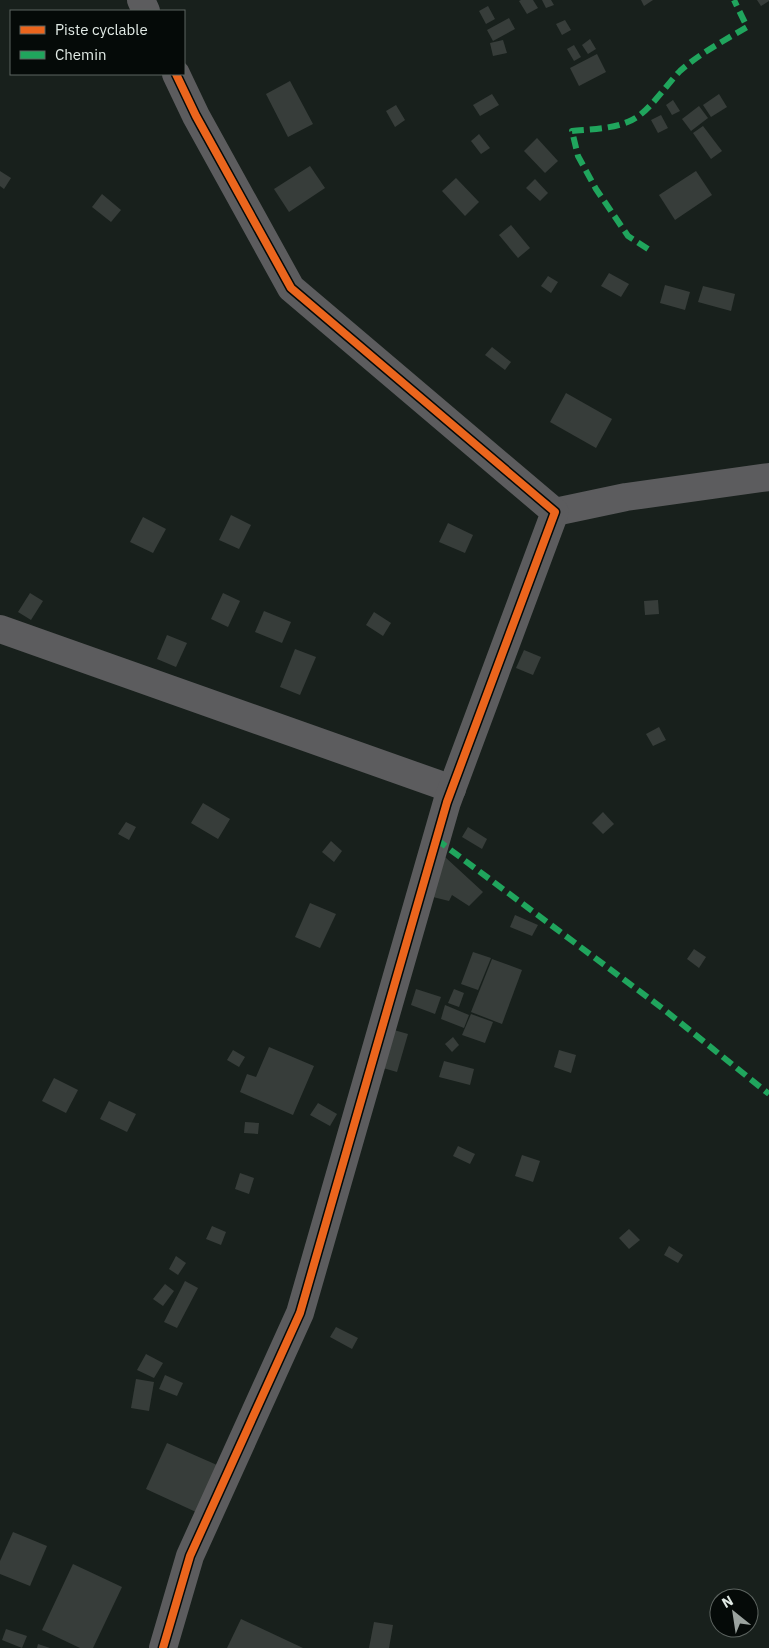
<svg xmlns="http://www.w3.org/2000/svg" width="769" height="1648" font-family="'IBM Plex Sans',sans-serif">
<style>
.building{fill:#373d3a}
.lines{fill:none;stroke-linecap:round;stroke-linejoin:round}
.street{stroke:#5c5c5e;stroke-width:28}
.quiet{stroke:#20a55d;stroke-width:6;stroke-dasharray:12 6;stroke-linecap:butt}
.cycleway-casing{stroke:#050a08;stroke-width:11}
.cycleway{stroke:#eb651d;stroke-width:8}
</style>
<rect width="100%" height="100%" fill="#18201c"/>
<g class="building">
<path d="M 521,0 L 533,0 L 538,8 L 527,14 L 519,1 Z"/>
<path d="M 542,0 L 551,0 L 554,5 L 546,8 Z"/>
<path d="M 641,0 L 653,0 L 644,6 Z"/>
<path d="M 757,0 L 769,0 L 769,1 L 761,6 Z"/>
<path d="M 488,6 L 495,19 L 486,24 L 479,11 Z"/>
<path d="M 509,18 L 515,29 L 493,41 L 487,30 Z"/>
<path d="M 565,20 L 571,30 L 562,35 L 556,24 Z"/>
<path d="M 590,39 L 596,49 L 588,54 L 582,45 Z"/>
<path d="M 503,40 L 507,53 L 493,56 L 490,43 Z"/>
<path d="M 574,45 L 581,57 L 574,61 L 567,49 Z"/>
<path d="M 597,54 L 606,72 L 579,86 L 570,68 Z"/>
<path d="M 290,81 L 313,124 L 288,137 L 266,94 Z"/>
<path d="M 492,94 L 499,105 L 480,116 L 473,105 Z"/>
<path d="M 719,94 L 727,107 L 711,117 L 703,105 Z"/>
<path d="M 673,100 L 680,111 L 672,115 L 666,105 Z"/>
<path d="M 396,105 L 405,120 L 395,127 L 386,111 Z"/>
<path d="M 699,106 L 708,118 L 691,131 L 682,119 Z"/>
<path d="M 661,115 L 668,128 L 658,133 L 651,120 Z"/>
<path d="M 703,126 L 722,151 L 711,159 L 693,133 Z"/>
<path d="M 479,134 L 490,148 L 481,154 L 471,141 Z"/>
<path d="M 537,138 L 558,161 L 545,173 L 524,151 Z"/>
<path d="M 310,166 L 325,188 L 289,212 L 274,189 Z"/>
<path d="M 0,171 L 11,178 L 4,189 L 0,186 Z"/>
<path d="M 696,171 L 712,195 L 675,220 L 659,195 Z"/>
<path d="M 456,178 L 479,202 L 465,216 L 442,191 Z"/>
<path d="M 535,179 L 548,193 L 540,201 L 526,188 Z"/>
<path d="M 102,194 L 121,210 L 111,222 L 92,207 Z"/>
<path d="M 511,225 L 530,248 L 518,258 L 499,235 Z"/>
<path d="M 609,273 L 629,284 L 621,297 L 601,286 Z"/>
<path d="M 548,276 L 558,282 L 551,293 L 541,286 Z"/>
<path d="M 665,285 L 690,292 L 685,310 L 660,303 Z"/>
<path d="M 703,286 L 735,294 L 731,311 L 698,302 Z"/>
<path d="M 492,347 L 511,362 L 505,370 L 485,355 Z"/>
<path d="M 566,393 L 612,419 L 596,448 L 550,422 Z"/>
<path d="M 231,515 L 251,525 L 239,549 L 219,540 Z"/>
<path d="M 143,517 L 166,529 L 153,553 L 130,542 Z"/>
<path d="M 448,523 L 473,535 L 465,553 L 439,542 Z"/>
<path d="M 30,593 L 43,601 L 31,620 L 18,612 Z"/>
<path d="M 223,593 L 240,601 L 228,627 L 211,619 Z"/>
<path d="M 658,600 L 659,614 L 645,615 L 644,601 Z"/>
<path d="M 264,611 L 291,622 L 282,643 L 255,632 Z"/>
<path d="M 374,612 L 391,623 L 383,636 L 366,625 Z"/>
<path d="M 167,635 L 187,643 L 176,667 L 157,659 Z"/>
<path d="M 295,649 L 316,657 L 300,695 L 280,687 Z"/>
<path d="M 524,650 L 541,657 L 533,675 L 516,668 Z"/>
<path d="M 659,727 L 666,740 L 653,746 L 646,734 Z"/>
<path d="M 203,803 L 230,819 L 218,839 L 191,823 Z"/>
<path d="M 603,812 L 614,824 L 603,834 L 592,823 Z"/>
<path d="M 126,822 L 136,827 L 129,840 L 118,834 Z"/>
<path d="M 468,827 L 487,839 L 482,849 L 462,837 Z"/>
<path d="M 331,841 L 342,851 L 334,862 L 322,852 Z"/>
<path d="M 445,857 L 483,892 L 469,906 L 452,895 L 449,901 L 433,897 Z"/>
<path d="M 310,903 L 336,914 L 320,948 L 295,937 Z"/>
<path d="M 515,915 L 538,925 L 532,936 L 510,927 Z"/>
<path d="M 694,949 L 706,957 L 699,968 L 687,959 Z"/>
<path d="M 473,952 L 491,958 L 478,990 L 461,984 Z"/>
<path d="M 492,959 L 522,970 L 502,1024 L 471,1012 Z"/>
<path d="M 416,989 L 441,997 L 435,1014 L 411,1005 Z"/>
<path d="M 454,989 L 464,993 L 459,1007 L 448,1003 Z"/>
<path d="M 445,1005 L 469,1015 L 464,1028 L 441,1019 Z"/>
<path d="M 471,1014 L 493,1022 L 485,1043 L 462,1035 Z"/>
<path d="M 394,1030 L 408,1034 L 397,1072 L 383,1068 Z"/>
<path d="M 453,1037 L 459,1045 L 452,1052 L 445,1044 Z"/>
<path d="M 269,1047 L 314,1066 L 293,1115 L 240,1092 L 247,1074 L 256,1077 Z"/>
<path d="M 233,1050 L 245,1057 L 239,1067 L 227,1060 Z"/>
<path d="M 559,1050 L 576,1055 L 571,1073 L 554,1067 Z"/>
<path d="M 444,1061 L 474,1069 L 470,1085 L 439,1077 Z"/>
<path d="M 54,1078 L 78,1090 L 66,1113 L 42,1101 Z"/>
<path d="M 109,1101 L 136,1114 L 127,1132 L 100,1119 Z"/>
<path d="M 318,1103 L 337,1114 L 330,1126 L 310,1115 Z"/>
<path d="M 245,1122 L 259,1123 L 258,1134 L 244,1133 Z"/>
<path d="M 458,1146 L 475,1154 L 470,1164 L 453,1156 Z"/>
<path d="M 522,1155 L 540,1161 L 533,1182 L 515,1176 Z"/>
<path d="M 240,1173 L 254,1178 L 249,1194 L 235,1189 Z"/>
<path d="M 212,1226 L 226,1232 L 221,1245 L 206,1239 Z"/>
<path d="M 629,1229 L 640,1240 L 629,1249 L 619,1238 Z"/>
<path d="M 669,1246 L 683,1255 L 678,1263 L 664,1255 Z"/>
<path d="M 176,1256 L 186,1263 L 178,1275 L 169,1269 Z"/>
<path d="M 185,1281 L 198,1288 L 177,1328 L 164,1322 Z"/>
<path d="M 165,1284 L 174,1291 L 163,1306 L 153,1299 Z"/>
<path d="M 336,1327 L 358,1338 L 352,1349 L 330,1337 Z"/>
<path d="M 146,1354 L 163,1363 L 154,1378 L 137,1370 Z"/>
<path d="M 165,1375 L 183,1383 L 177,1396 L 159,1389 Z"/>
<path d="M 136,1379 L 154,1382 L 149,1411 L 131,1408 Z"/>
<path d="M 167,1443 L 217,1465 L 196,1512 L 146,1489 Z"/>
<path d="M 13,1532 L 47,1546 L 30,1586 L 0,1574 L 0,1561 Z"/>
<path d="M 73,1564 L 122,1587 L 93,1648 L 80,1648 L 42,1630 Z"/>
<path d="M 241,1619 L 303,1648 L 227,1648 Z"/>
<path d="M 374,1622 L 393,1625 L 389,1648 L 369,1648 Z"/>
<path d="M 6,1629 L 27,1636 L 22,1648 L 2,1640 Z"/>
<path d="M 38,1644 L 50,1648 L 37,1648 Z"/>
</g>
<g class="lines">
<g class="street">
<path d="M 141,0 L 146,11"/>
<path d="M 555,512 L 626,497 L 769,477"/>
<path d="M 0,629 L 452,789"/>
<path d="M 163,1648 L 190,1556 L 300,1313 L 447,802 L 555,512 L 291,288 L 196,116 L 176,74"/>
</g>
<g class="quiet">
<path d="M 648,249 L 628,236 L 596,189 L 578,156 L 572,131 C 592,129 614,129 632,120 C 649,112 667,84 680,71 C 699,54 725,40 747,27 L 734,0"/>
<path d="M 436,839 L 662,1008 L 769,1094"/>
</g>
<defs>
<path id="cycleway" d="M 163,1648 L 190,1556 L 300,1313 L 447,802 L 555,512 L 291,288 L 196,116 L 176,74"/>
</defs>
<use href="#cycleway" class="cycleway-casing"/>
<use href="#cycleway" class="cycleway"/>
</g>
<rect x="10" y="10" width="175" height="65" fill="#050a08" stroke="#5d6460"/>
<rect x="20" y="26" width="25" height="8" fill="#eb651d" stroke="#5d6460"/>
<text x="55" y="35" font-size="15" fill="#e1eae5">Piste cyclable</text>
<rect x="20" y="51" width="25" height="8" fill="#20a55d" stroke="#5d6460"/>
<text x="55" y="60" font-size="15" fill="#e1eae5">Chemin</text>
<g transform="translate(734 1613) rotate(330)"><circle r="24" fill="#050a08" stroke="#5d6460"/>
<path d="M0-4L9 19L0 12L-9 19Z" fill="#9ba39f"/>
<text y="-8" font-size="14" font-weight="bold" text-anchor="middle" fill="#e1eae5">N</text>
</g>
</svg>
